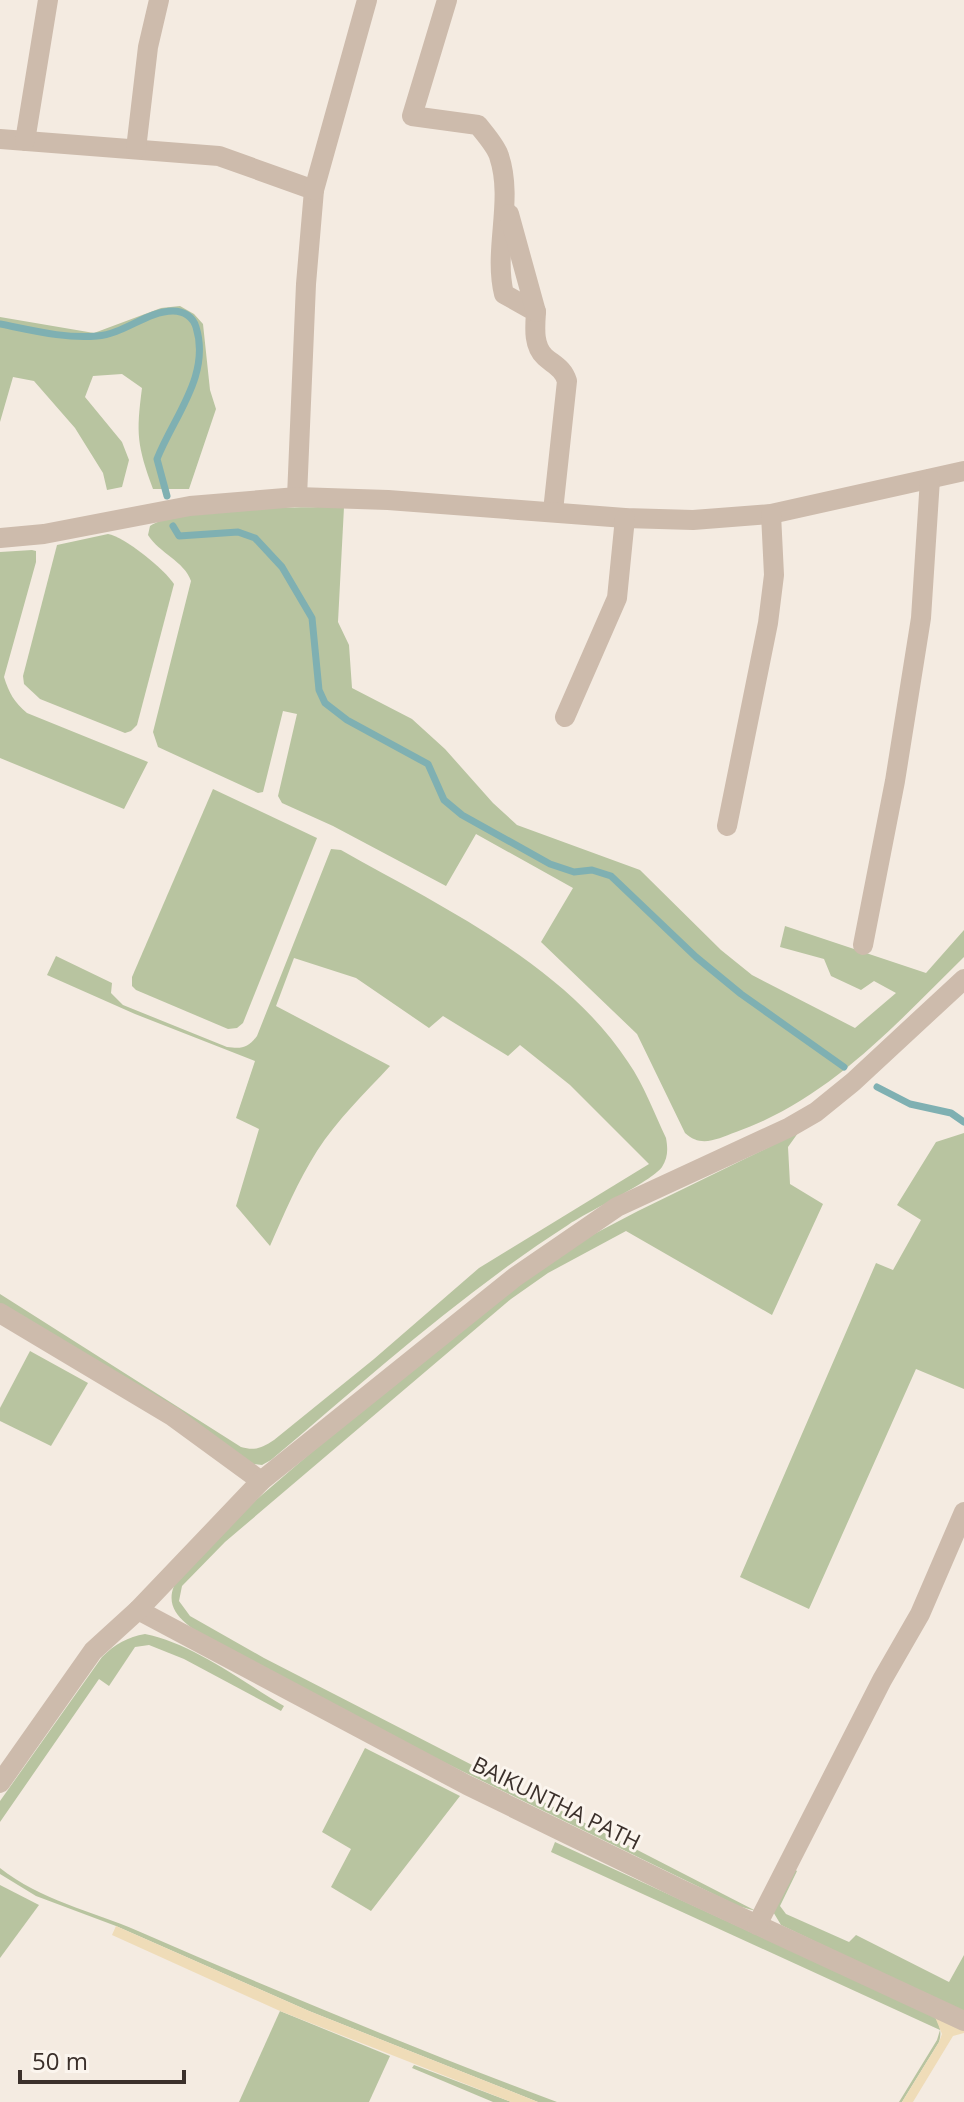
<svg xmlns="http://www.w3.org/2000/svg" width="964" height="2102" font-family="'Open Sans',sans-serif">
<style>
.green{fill:#b8c4a0}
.sand{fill:#efdcb8}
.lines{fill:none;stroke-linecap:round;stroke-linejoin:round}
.stream{stroke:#7fb0b2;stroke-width:7}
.minor{stroke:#cdbbac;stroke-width:20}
.labels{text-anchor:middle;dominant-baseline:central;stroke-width:6;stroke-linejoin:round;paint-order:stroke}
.street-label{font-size:22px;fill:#3b302b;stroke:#fbf5ee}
</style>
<rect width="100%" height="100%" fill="#f4ebe1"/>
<g class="green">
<path d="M 180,306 L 194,314 L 203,324 L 210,390 L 216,409 L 189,489 L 153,489 C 137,445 136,434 142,388 L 122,374 L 93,376 L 85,397 L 122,442 L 129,460 L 122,487 L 107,490 L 103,473 L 75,428 L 34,381 L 13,377 L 0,422 L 0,317 L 94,333 L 161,308 Z"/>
<path d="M 344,507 L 338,622 L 349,645 L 352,688 L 412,719 L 445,749 L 493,803 L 517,825 L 640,870 L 721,950 L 752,975 L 855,1028 L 896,993 L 874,981 L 861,990 L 831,976 L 824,959 L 780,947 L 785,926 L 926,973 L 964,930 L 964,957 C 895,1025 829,1099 736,1132 C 717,1139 701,1148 685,1133 L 637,1034 L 541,942 L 573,888 L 476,834 L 446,886 L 333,826 L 282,803 L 278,796 L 297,714 L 283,711 L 263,792 L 258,793 L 158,747 L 153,732 L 191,581 C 184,561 159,553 148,535 L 150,526 C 174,507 308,507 344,507 Z"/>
<path d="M 108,534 C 124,536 165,570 174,584 L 137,725 L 131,731 L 125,733 L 40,699 L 24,684 L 23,676 L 57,545 Z"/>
<path d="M 32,550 L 36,551 L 36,562 L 4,677 C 9,693 14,702 27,713 L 148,762 L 124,809 L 0,758 L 0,552 Z"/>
<path d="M 213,789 L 317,838 L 243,1023 L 237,1028 L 228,1029 L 136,990 L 132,986 L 132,977 Z"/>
<path d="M 331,849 L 341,850 C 440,906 564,964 628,1062 C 644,1085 654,1113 666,1138 C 668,1149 668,1158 662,1167 C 651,1182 587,1212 568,1225 C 462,1293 367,1379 271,1460 L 262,1465 L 253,1464 L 0,1304 L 0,1294 L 241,1447 C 255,1451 262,1448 274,1440 L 374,1359 L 479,1268 L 649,1164 L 570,1085 L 520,1045 L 508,1056 L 443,1016 L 429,1028 L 356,978 L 294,958 L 276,1006 L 390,1066 C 365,1093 337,1120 317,1151 C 298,1181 284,1214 270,1246 L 236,1206 L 259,1129 L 236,1118 L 255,1061 L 135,1014 L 47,975 L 56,956 L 112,983 L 111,993 L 123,1005 L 227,1047 C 242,1049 248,1048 257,1036 Z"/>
<path d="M 798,1133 L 788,1147 L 790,1184 L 823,1204 L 772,1315 L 626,1231 L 548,1273 L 511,1299 L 225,1542 L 182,1586 L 179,1601 L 190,1616 L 264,1658 L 756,1911 L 738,1906 L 425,1753 L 215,1644 C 188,1625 156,1610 180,1575 L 256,1500 L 313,1451 L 513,1288 L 575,1244 L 638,1211 Z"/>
<path d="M 964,1133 L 964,1389 L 916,1369 L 809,1609 L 740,1577 L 876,1263 L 893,1270 L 921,1220 L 897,1205 L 936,1142 Z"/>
<path d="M 30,1351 L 88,1383 L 51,1446 L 0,1421 L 0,1408 Z"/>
<path d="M 145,1634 C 192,1643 243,1682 284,1706 L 281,1711 L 184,1659 L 149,1645 L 135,1647 L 109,1686 L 99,1679 L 0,1822 L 0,1801 L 102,1657 C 115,1644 128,1637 145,1634 Z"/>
<path d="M 365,1748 L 460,1796 L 371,1911 L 331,1887 L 351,1849 L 322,1832 Z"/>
<path d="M 555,1842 L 935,2017 C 940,2025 942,2032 939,2042 L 902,2102 L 899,2102 L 937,2040 L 940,2030 L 551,1852 Z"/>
<path d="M 790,1867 L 797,1871 L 780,1906 L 786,1914 L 849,1942 L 856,1935 L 949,1982 L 964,1955 L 964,2013 L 781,1925 L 772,1910 Z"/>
<path d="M 0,1868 C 40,1900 92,1911 138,1931 C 276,1991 415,2049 557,2102 L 538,2102 L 309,2011 L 116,1926 L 36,1896 L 0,1874 Z"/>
<path d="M 0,1885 L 39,1905 L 0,1958 Z"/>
<path d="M 280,2011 L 390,2056 L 369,2102 L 239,2102 Z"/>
<path d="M 414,2065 L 511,2102 L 493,2102 L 412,2068 Z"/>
</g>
<g class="sand">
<path d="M 116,1926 L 309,2011 L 538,2102 L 511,2102 L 280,2011 L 112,1935 Z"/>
<path d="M 935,2017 L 964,2029 L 964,2033 L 953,2036 L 913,2102 L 902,2102 L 939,2042 L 942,2034 Z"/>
</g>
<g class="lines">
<g class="stream">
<path d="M 0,324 C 31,330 65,339 97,336 C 124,334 147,311 173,311 C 184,311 193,317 196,327 C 211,375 174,416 157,459 L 167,496"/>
<path d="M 173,526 L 179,536 L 238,532 L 255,538 L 282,567 L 312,618 L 319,690 L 325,703 L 347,720 L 428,764 L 444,800 L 462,815 L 550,864 L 574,872 L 592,870 L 611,876 L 696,957 L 741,994 L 844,1067"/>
<path d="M 877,1087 L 910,1104 L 951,1113 L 964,1122"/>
</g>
<g class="minor">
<path d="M 447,0 L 412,116 L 478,125 C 485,134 496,146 499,156 C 514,201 493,249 504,294 L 536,312 C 535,327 533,346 545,357 C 554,365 563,368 567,381 L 553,511"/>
<path d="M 0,139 L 219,156 L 314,190 L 306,284 L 297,497"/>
<path d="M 25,141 L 48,0"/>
<path d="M 136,149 L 148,47 L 159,0"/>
<path d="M 314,190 L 367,0"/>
<path d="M 509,214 L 536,312"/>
<path d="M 0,538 L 44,534 L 190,506 L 297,497 L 388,500 L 625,518 L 693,520 L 771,514 L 964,471"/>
<path d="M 565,717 L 617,598 L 625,518"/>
<path d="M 727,826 L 768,623 L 774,575 L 771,514"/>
<path d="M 863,945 L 895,781 L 921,618 L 930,479"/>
<path d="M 0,1313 L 172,1416 L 261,1481"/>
<path d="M 138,1610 L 467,1785 L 680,1889 L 964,2021"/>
<path d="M 0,1783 L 93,1651 L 138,1610 L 261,1481 L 515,1277 L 617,1207 L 790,1127 L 816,1112 L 853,1082 L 964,979"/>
<path d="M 757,1925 L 882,1680 L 920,1614 L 964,1512"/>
</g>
</g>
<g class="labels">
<g class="street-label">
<text transform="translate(557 1802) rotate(26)">BAIKUNTHA PATH</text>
</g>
</g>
<path d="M20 2070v12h164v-12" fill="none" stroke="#3b302b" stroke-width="4"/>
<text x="32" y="2070" font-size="24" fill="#3b302b" stroke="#fbf5ee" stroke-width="6" paint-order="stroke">50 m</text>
</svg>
